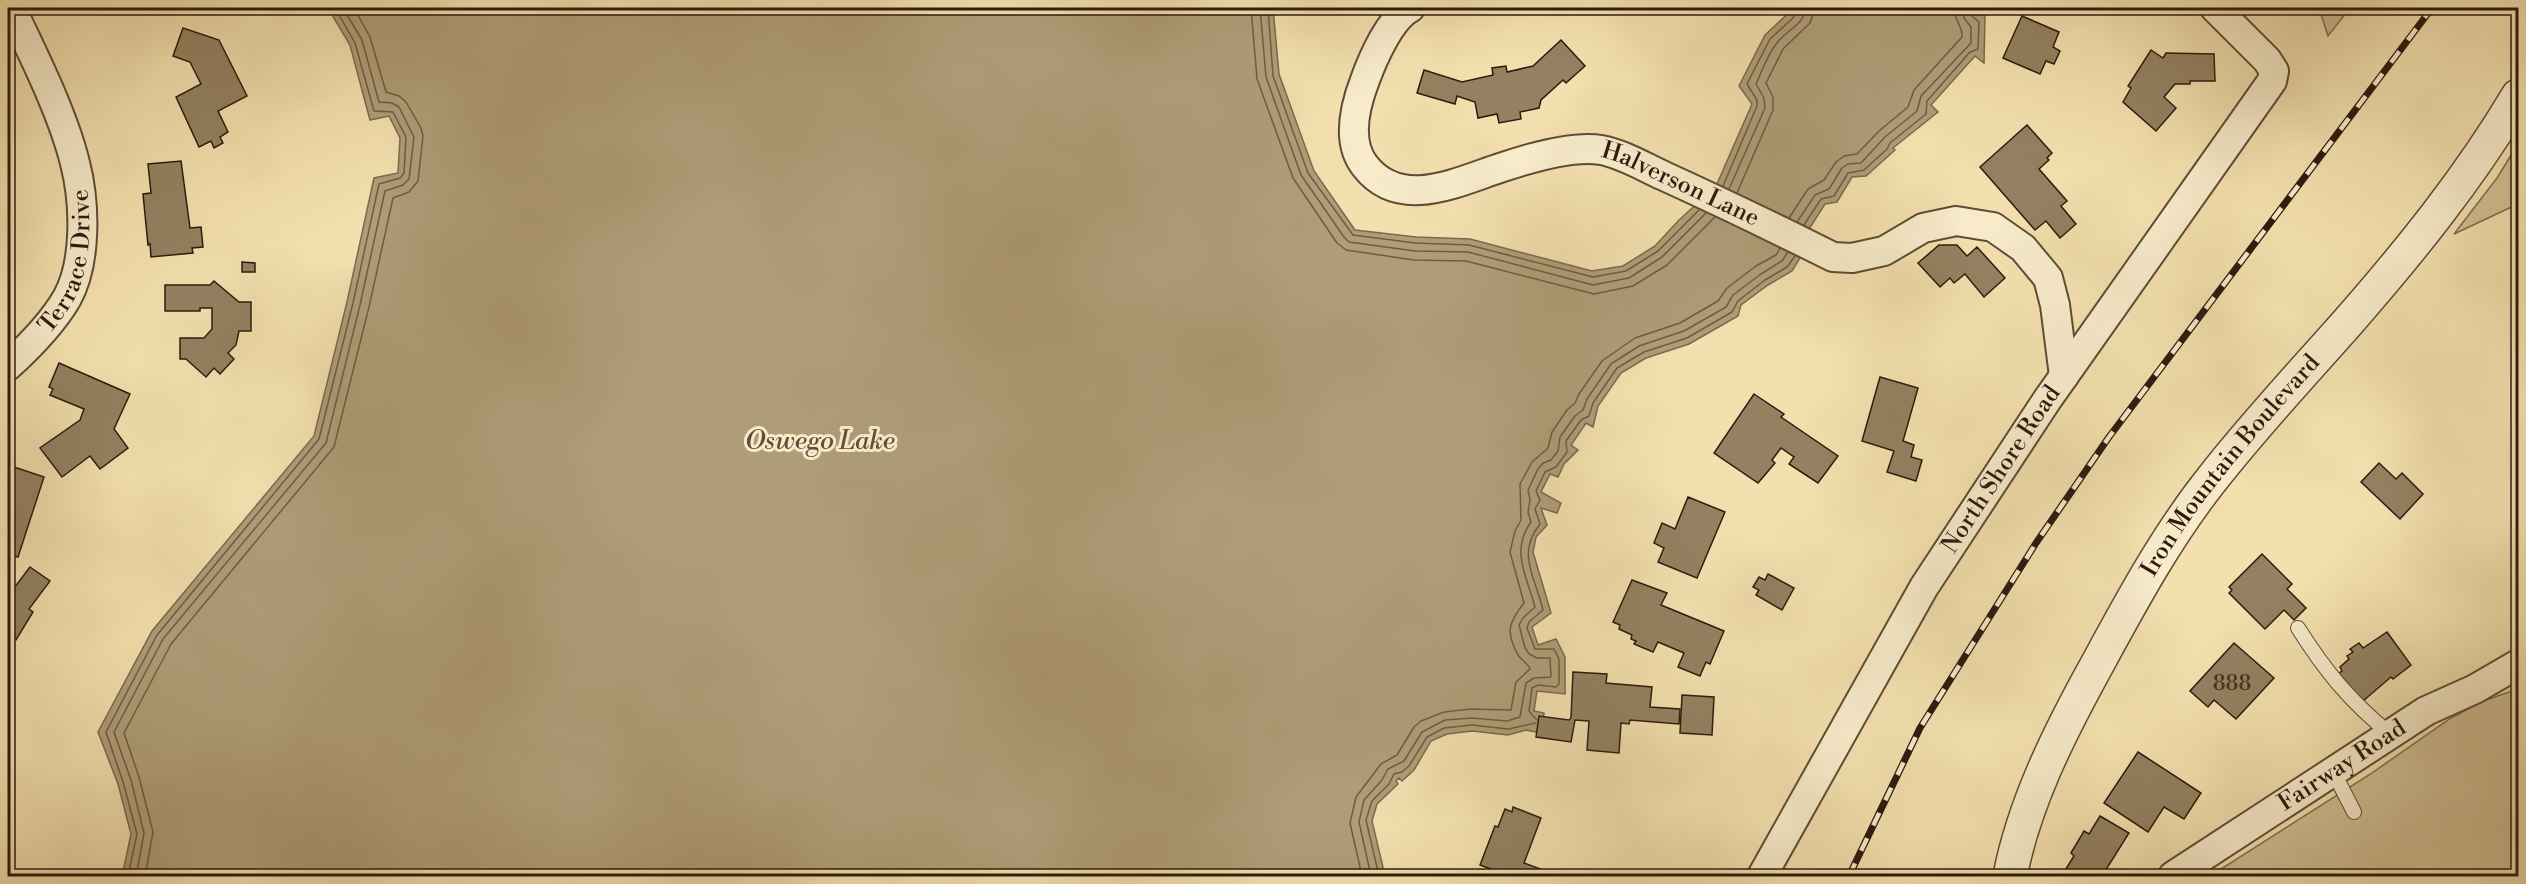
<svg xmlns="http://www.w3.org/2000/svg" width="2526" height="884" font-family="'Libre Bodoni',serif">
<style>
.green{fill:#d1bf93;stroke:#7e6d50;stroke-width:1.5}
.water{fill:#af9d78;stroke:#7b694e;stroke-width:1.5}
.lines{fill:none;stroke-linecap:round;stroke-linejoin:round}
.shore{stroke:#6e5c43;stroke-width:1.5}
.building{fill:#938161;stroke:#2c1b0e;stroke-width:1.5}
.service-casing{stroke:#5e4c36;stroke-width:16}
.minor-casing{stroke:#5e4c36;stroke-width:32}
.tertiary-casing{stroke:#5e4c36;stroke-width:36}
.service{stroke:#f7ebca;stroke-width:14}
.minor{stroke:#f7ebca;stroke-width:28}
.tertiary{stroke:#f7ebca;stroke-width:33}
.rail-casing{stroke:#2c1b0e;stroke-width:7}
.rail{stroke:#f7ebca;stroke-width:4.5;stroke-dasharray:14;stroke-linecap:butt}
.labels{text-anchor:middle;dominant-baseline:central;stroke-width:6;stroke-linejoin:round;paint-order:stroke}
.number-label{font-size:21px;fill:#463423}
.street-label{font-size:24px;fill:#2c1b0e;stroke:#f7ebca}
.water-label{font-size:26px;font-style:italic;fill:#604f38;stroke:#f7ebca}
</style>
<rect width="100%" height="100%" fill="#f3e0ae"/>
<filter id="stains"><feTurbulence type="fractalNoise" baseFrequency=".00333" numOctaves="4"/><feColorMatrix values="0 0 0 0 .2 0 0 0 0 .09 0 0 0 0 .02 0 0 0 .5 -.17"/></filter>
<radialGradient id="worn" r=".72"><stop offset=".6" stop-color="#630" stop-opacity="0"/><stop offset="1" stop-color="#630" stop-opacity=".3"/></radialGradient>
<g class="green">
<path d="M 2319,8 L 2350,8 L 2328,36 Z"/>
<path d="M 2518,144 L 2518,204 L 2454,234 L 2497,178 Z"/>
<path d="M 2518,689 L 2518,876 L 2210,876 L 2369,775 L 2451,718 L 2483,701 Z"/>
</g>
<path class="water" d="M 328,8 L 1273,8 L 1279,74 L 1314,171 L 1355,230 L 1416,237 L 1470,239 L 1592,271 L 1623,266 L 1655,246 L 1678,221 L 1716,186 L 1752,104 L 1739,86 L 1765,35 L 1794,8 L 1977,8 L 1977,14 L 1985,15 L 1984,63 L 1975,56 L 1931,105 L 1938,112 L 1893,148 L 1895,150 L 1866,176 L 1852,177 L 1837,202 L 1825,204 L 1802,240 L 1803,253 L 1792,271 L 1768,285 L 1741,305 L 1738,316 L 1689,344 L 1646,358 L 1621,373 L 1598,406 L 1593,427 L 1586,423 L 1571,445 L 1578,450 L 1564,464 L 1558,477 L 1550,474 L 1541,492 L 1561,503 L 1557,513 L 1541,508 L 1547,525 L 1536,537 L 1533,552 L 1551,613 L 1532,627 L 1538,645 L 1556,639 L 1565,657 L 1565,694 L 1537,691 L 1534,711 L 1544,713 L 1541,733 L 1526,730 L 1508,735 L 1472,731 L 1447,734 L 1431,741 L 1414,770 L 1402,781 L 1399,778 L 1396,781 L 1398,784 L 1377,804 L 1372,821 L 1385,876 L 122,876 L 131,834 L 118,784 L 98,732 L 152,631 L 314,436 L 347,302 L 374,178 L 398,173 L 400,138 L 389,116 L 370,120 L 350,45 Z"/>
<g class="lines">
<g class="shore">
<path d="M 1251,8 L 1257,79 L 1293,178 L 1337,243 L 1346,250 L 1414,260 L 1466,261 L 1594,294 L 1633,286 L 1667,265 L 1715,217"/>
<path d="M 1260,8 L 1266,77 L 1301,175 L 1344,237 L 1349,242 L 1415,251 L 1468,252 L 1593,285 L 1629,278 L 1662,257 L 1706,213"/>
<path d="M 1268,8 L 1273,76 L 1308,173 L 1353,235 L 1415,243 L 1469,245 L 1593,277 L 1626,271 L 1658,251 L 1699,210"/>
<path d="M 1723,186 L 1757,106 L 1757,100 L 1747,84 L 1770,39 L 1793,18 L 1798,8"/>
<path d="M 1729,189 L 1765,108 L 1764,98 L 1756,84 C 1762,71 1767,56 1776,44 C 1785,31 1804,25 1806,8"/>
<path d="M 1737,193 L 1773,110 L 1773,97 L 1766,83 L 1783,49 L 1810,23 L 1815,8"/>
<path d="M 1789,218 L 1808,189 L 1824,180 L 1836,162 L 1844,156 L 1857,154 L 1879,131 L 1908,107 L 1914,90 L 1962,37 C 1963,27 1954,19 1954,8"/>
<path d="M 1797,222 L 1815,195 L 1829,189 L 1842,168 L 1848,164 L 1861,163 L 1885,137 L 1917,111 L 1921,96 L 1971,43 L 1971,27 L 1964,18 L 1963,8"/>
<path d="M 1804,225 L 1821,199 L 1834,196 L 1848,173 L 1864,170 L 1887,149 L 1890,143 L 1926,114 L 1927,101 L 1970,52 L 1978,49 L 1979,22 L 1972,16 L 1971,8"/>
<path d="M 1537,720 L 1529,711 L 1532,688 L 1538,685 L 1556,687 L 1559,684 L 1559,659 L 1554,649 L 1535,649 L 1527,628 L 1529,622 L 1543,610 C 1535,576 1516,554 1540,524 L 1535,509 L 1540,500 L 1536,491 L 1545,472 L 1556,467 L 1567,452 L 1566,441 L 1581,420 L 1589,416 L 1593,403 L 1617,368 L 1644,352 L 1687,338 L 1732,312 L 1738,301 L 1765,280 L 1787,267 L 1795,256"/>
<path d="M 128,876 L 137,834 L 123,782 L 106,732 L 157,635 L 319,439 L 353,303 L 379,184 L 400,178 L 404,173 L 406,137 L 393,112 L 374,111 L 355,43 L 335,8"/>
<path d="M 136,876 L 144,833 L 131,780 L 114,732 L 163,639 L 326,443 L 360,305 L 385,191 L 403,185 L 409,179 L 414,137 L 399,107 L 392,103 L 379,102 L 362,40 L 343,8"/>
<path d="M 145,876 L 153,832 L 139,777 L 124,733 L 171,644 L 334,447 L 369,307 L 393,198 L 409,192 L 418,181 L 423,136 L 421,128 L 406,102 L 399,96 L 386,92 L 370,37 L 354,8"/>
<path d="M 1362,876 L 1350,823 L 1356,797 L 1381,764 L 1397,755 L 1414,727 L 1421,721 L 1444,712 L 1471,709 L 1511,710 L 1516,682 L 1530,669 C 1528,663 1522,661 1518,655 C 1505,631 1509,622 1524,603 L 1510,552 L 1515,531 L 1521,520 L 1520,484 L 1532,462 L 1548,448 L 1552,432 L 1567,410 L 1575,403 L 1579,394 L 1602,361 L 1635,338 L 1680,323 L 1718,301 L 1727,288 L 1756,266 L 1776,255 L 1780,248"/>
<path d="M 1371,876 L 1359,822 L 1364,800 L 1382,780 L 1388,769 L 1404,761 L 1422,732 L 1445,720 L 1472,718 L 1507,721 L 1520,717 L 1526,683 L 1534,678 L 1551,677 L 1550,658 L 1537,658 L 1529,654 L 1525,648 L 1519,625 L 1523,618 L 1535,607 C 1527,576 1510,551 1531,522 L 1528,512 L 1530,500 L 1528,490 L 1538,469 L 1543,463 L 1551,460 L 1558,451 L 1560,437 L 1575,416 L 1583,410 L 1587,399 L 1611,364 L 1639,346 L 1684,331 L 1726,307 L 1733,295 L 1761,274 L 1782,261 L 1788,252"/>
<path d="M 1379,876 L 1366,820 L 1372,801 L 1389,784 L 1394,774 L 1402,772 L 1409,766 L 1427,737 L 1444,728 L 1472,725 L 1508,729 L 1536,723"/>
</g>
</g>
<g class="building">
<path d="M 2022,16 L 2059,32 L 2053,47 L 2060,51 L 2054,64 L 2046,61 L 2040,74 L 2003,58 Z"/>
<path d="M 183,28 L 219,40 L 247,96 L 218,111 L 228,132 L 220,137 L 223,143 L 214,148 L 211,141 L 199,147 L 176,97 L 201,84 L 190,62 L 173,56 Z"/>
<path d="M 1561,40 L 1585,66 L 1566,83 L 1563,80 L 1541,100 L 1539,108 L 1520,112 L 1521,119 L 1499,123 L 1497,114 L 1478,118 L 1475,102 L 1457,96 L 1455,104 L 1417,93 L 1424,70 L 1462,82 L 1493,75 L 1492,68 L 1506,66 L 1507,72 L 1533,66 Z"/>
<path d="M 2151,50 L 2163,58 L 2166,53 L 2214,54 L 2215,81 L 2190,81 L 2190,84 L 2175,84 L 2164,97 L 2176,108 L 2156,131 L 2123,102 L 2131,88 L 2128,86 Z"/>
<path d="M 2027,125 L 2052,153 L 2047,158 L 2049,160 L 2039,169 L 2067,201 L 2061,206 L 2076,224 L 2060,238 L 2046,221 L 2035,230 L 1980,167 Z"/>
<path d="M 181,161 L 190,228 L 201,227 L 203,247 L 192,248 L 193,253 L 151,257 L 150,244 L 148,245 L 143,194 L 151,193 L 148,164 Z"/>
<path d="M 1939,245 L 1957,245 L 1967,256 L 1977,247 L 2005,278 L 1984,297 L 1965,274 L 1954,283 L 1950,278 L 1940,287 L 1918,263 Z"/>
<path d="M 242,262 L 255,263 L 255,272 L 242,272 Z"/>
<path d="M 214,281 L 239,302 L 251,302 L 251,331 L 239,331 L 236,345 L 228,353 L 234,359 L 220,374 L 214,368 L 206,377 L 186,359 L 180,359 L 180,338 L 204,338 L 212,329 L 212,308 L 200,308 L 200,311 L 165,311 L 165,285 L 210,285 Z"/>
<path d="M 59,363 L 130,394 L 114,429 L 128,448 L 100,469 L 90,456 L 62,477 L 40,448 L 80,420 L 84,409 L 50,395 L 53,389 L 49,387 Z"/>
<path d="M 1880,377 L 1918,388 L 1903,441 L 1914,445 L 1911,457 L 1922,460 L 1916,481 L 1887,472 L 1894,451 L 1862,441 Z"/>
<path d="M 1754,394 L 1784,414 L 1781,417 L 1838,456 L 1818,483 L 1789,464 L 1794,457 L 1781,448 L 1772,460 L 1775,463 L 1758,483 L 1714,453 Z"/>
<path d="M 2379,463 L 2396,479 L 2402,473 L 2423,494 L 2400,519 L 2361,482 Z"/>
<path d="M 8,465 L 44,477 L 18,557 L 8,554 Z"/>
<path d="M 1688,497 L 1725,512 L 1697,578 L 1658,562 L 1664,548 L 1654,543 L 1662,523 L 1675,529 Z"/>
<path d="M 2262,554 L 2292,584 L 2287,589 L 2306,608 L 2294,620 L 2284,610 L 2265,629 L 2229,593 L 2232,590 L 2229,587 Z"/>
<path d="M 30,567 L 50,581 L 29,609 L 33,612 L 16,640 L 9,635 L 8,637 L 8,596 Z"/>
<path d="M 1768,574 L 1794,588 L 1782,610 L 1756,595 L 1759,590 L 1753,587 L 1759,577 L 1765,580 Z"/>
<path d="M 1632,580 L 1667,593 L 1661,605 L 1724,631 L 1710,664 L 1706,662 L 1700,676 L 1678,667 L 1684,653 L 1658,642 L 1653,652 L 1634,644 L 1636,641 L 1631,639 L 1632,635 L 1619,629 L 1620,625 L 1613,622 Z"/>
<path d="M 2387,632 L 2411,665 L 2393,679 L 2391,677 L 2363,701 L 2336,675 L 2342,671 L 2340,667 L 2349,659 L 2347,656 L 2353,652 L 2350,649 L 2359,643 L 2363,648 Z"/>
<path d="M 2234,643 L 2274,678 L 2236,719 L 2214,700 L 2208,707 L 2190,691 Z"/>
<path d="M 1573,672 L 1607,674 L 1606,683 L 1652,687 L 1650,707 L 1680,709 L 1679,724 L 1630,720 L 1629,724 L 1621,723 L 1619,753 L 1587,750 L 1589,721 L 1575,720 L 1571,742 L 1536,737 L 1539,716 L 1569,720 L 1571,718 Z"/>
<path d="M 1682,695 L 1714,697 L 1712,735 L 1680,733 Z"/>
<path d="M 2138,752 L 2201,793 L 2184,819 L 2164,807 L 2148,832 L 2104,803 Z"/>
<path d="M 1513,807 L 1541,818 L 1524,863 L 1559,876 L 1497,876 L 1499,872 L 1480,865 L 1495,826 L 1498,827 L 1505,809 L 1512,812 Z"/>
<path d="M 2100,816 L 2129,833 L 2102,876 L 2071,876 L 2064,872 L 2074,856 L 2071,853 L 2084,831 L 2089,834 Z"/>
</g>
<g class="lines">
<defs>
<g id="service">
<path d="M 2298,628 C 2326,672 2349,700 2390,734"/>
<path d="M 2333,771 L 2354,812"/>
</g>
<g id="minor">
<path id="s1" d="M 1410,8 C 1390,19 1373,58 1365,80 C 1355,106 1346,142 1365,166 C 1401,212 1459,181 1503,167 C 1530,158 1573,145 1601,150 C 1623,154 1644,167 1664,176 C 1721,202 1777,229 1833,257 L 1852,258 L 1884,251 L 1923,228 L 1956,221 L 1993,227 L 2023,248 L 2048,278 L 2055,305 L 2064,376"/>
<path id="s2" d="M 8,366 C 30,346 52,324 67,298 C 87,262 85,202 75,163 C 63,114 33,54 11,8"/>
<path id="s3" d="M 1762,876 L 1924,587 L 2047,400 L 2272,81 L 2274,71 L 2267,60 L 2215,8"/>
<path id="s4" d="M 2173,876 L 2426,711 L 2475,689 L 2518,664"/>
</g>
<g id="tertiary">
<path id="s5" d="M 2010,876 C 2024,804 2058,736 2093,672 C 2129,606 2165,538 2212,479 C 2255,424 2302,374 2348,322 C 2410,251 2470,177 2518,96"/>
</g>
</defs>
<use href="#service" class="service-casing"/>
<use href="#minor" class="minor-casing"/>
<use href="#tertiary" class="tertiary-casing"/>
<use href="#service" class="service"/>
<use href="#minor" class="minor"/>
<use href="#tertiary" class="tertiary"/>
<defs>
<path id="rail" d="M 1849,876 L 1920,728 L 2036,543 L 2109,437 L 2432,8"/>
</defs>
<use href="#rail" class="rail-casing"/>
<use href="#rail" class="rail"/>
</g>
<g class="labels">
<g class="number-label">
<text x="2232" y="684">888</text>
</g>
<g class="street-label">
<text stroke="none"><textPath href="#s1" startOffset="512">Halverson Lane</textPath></text>
<text stroke="none"><textPath href="#s2" startOffset="126">Terrace Drive</textPath></text>
<text stroke="none"><textPath href="#s5" startOffset="470">Iron Mountain Boulevard</textPath></text>
<text stroke="none"><textPath href="#s3" startOffset="472">North Shore Road</textPath></text>
<text stroke="none"><textPath href="#s4" startOffset="202">Fairway Road</textPath></text>
</g>
<g class="water-label">
<text x="820" y="441">Oswego Lake</text>
</g>
</g>
<rect width="2526" height="884" fill="none" stroke="#f3e0ae" stroke-width="30"/>
<rect x="9" y="9" width="2508" height="866" fill="none" stroke="#2c1b0e" stroke-width="3"/>
<rect x="15" y="15" width="2496" height="854" fill="none" stroke="#2c1b0e" stroke-width="1.5"/>
<rect width="100%" height="100%" filter="url(#stains)"/>
<rect width="100%" height="100%" fill="url(#worn)"/>
</svg>
